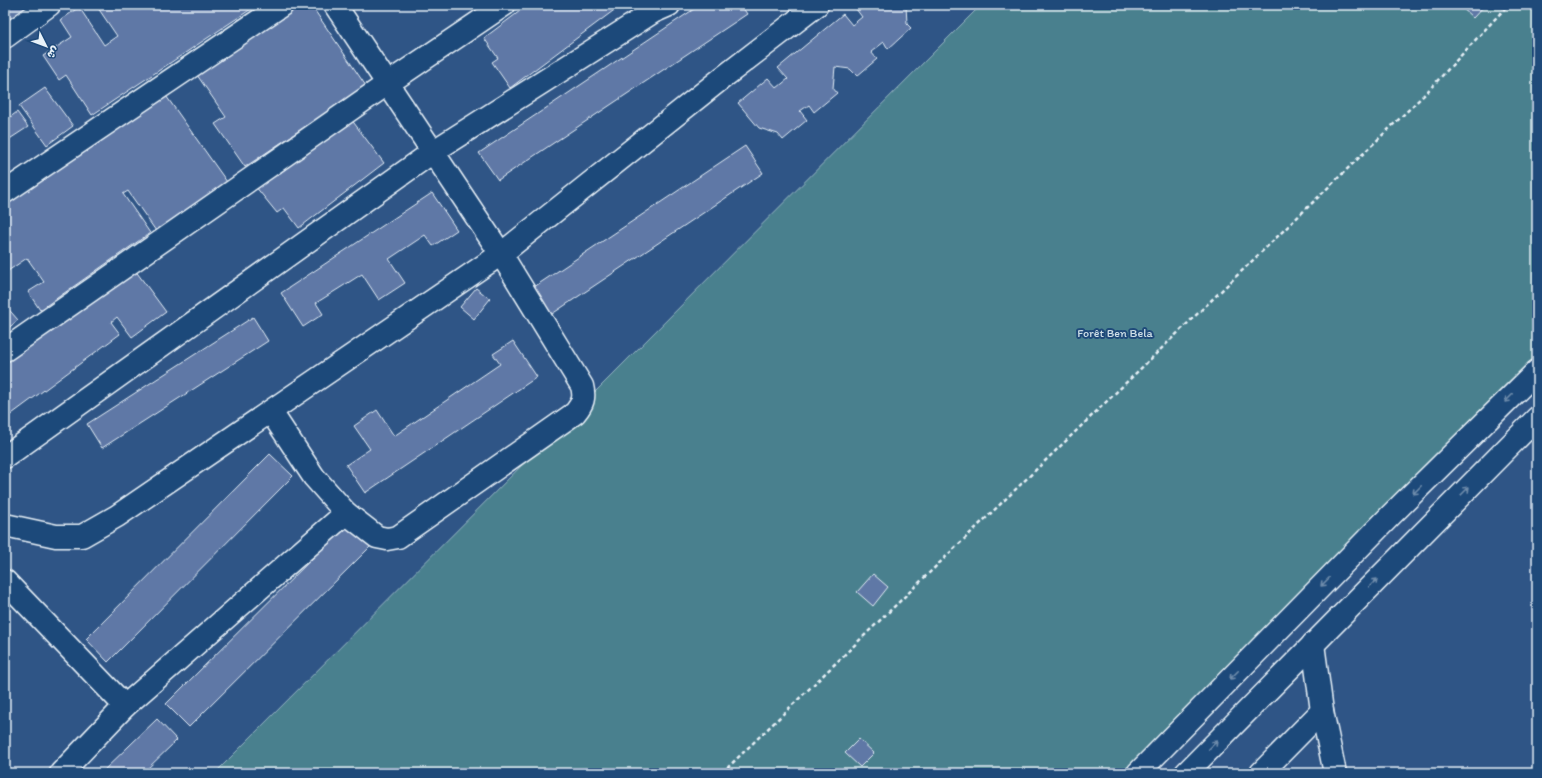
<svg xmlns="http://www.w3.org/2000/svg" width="1542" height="778" font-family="Itim,'Playpen Sans Arabic',sans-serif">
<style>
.green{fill:#4a808e;stroke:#99b8c3}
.building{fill:#5e78a6;stroke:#e8f1f8}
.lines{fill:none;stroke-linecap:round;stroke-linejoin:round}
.minor-casing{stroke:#e8f1f8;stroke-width:25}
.path{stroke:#e8f1f8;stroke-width:2.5;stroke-dasharray:4 3;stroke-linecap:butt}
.minor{stroke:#1f4a7a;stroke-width:22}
.oneway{stroke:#6f8dac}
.labels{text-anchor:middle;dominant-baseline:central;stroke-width:4;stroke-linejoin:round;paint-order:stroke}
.park-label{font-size:12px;fill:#d0e0e8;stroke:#1f4a7a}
</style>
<rect width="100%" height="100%" fill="#2f5586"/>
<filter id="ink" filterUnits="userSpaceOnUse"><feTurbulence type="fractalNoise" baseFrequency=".025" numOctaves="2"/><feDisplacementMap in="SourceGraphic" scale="8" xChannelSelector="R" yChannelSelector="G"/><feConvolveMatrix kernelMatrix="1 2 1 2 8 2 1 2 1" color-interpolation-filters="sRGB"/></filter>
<g filter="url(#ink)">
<path class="green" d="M 981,5 L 1537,5 L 1537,377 L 1438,481 L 1122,773 L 215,773 Z"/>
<g class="building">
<path d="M 5,5 L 24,5 L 26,9 L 5,22 Z"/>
<path d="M 96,5 L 257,5 L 92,115 L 66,75 L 59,80 L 43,56 L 72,37 L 61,20 L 79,7 L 104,45 L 117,36 Z"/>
<path d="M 299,5 L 311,5 L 366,86 L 245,167 L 215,124 L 226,117 L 197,75 Z"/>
<path d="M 528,5 L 621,5 L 510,88 L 492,62 L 498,58 L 484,38 Z"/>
<path d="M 700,5 L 741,5 L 747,14 L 498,180 L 479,153 Z"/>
<path d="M 906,5 L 907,24 L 911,28 L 888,49 L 884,42 L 871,52 L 877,59 L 857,76 L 850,69 L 835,67 L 833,88 L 837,93 L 814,112 L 809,105 L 800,111 L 807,120 L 783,140 L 778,134 L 759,128 L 738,103 L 768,78 L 777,88 L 788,79 L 778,68 L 843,14 L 852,25 L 862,17 L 853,5 Z"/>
<path d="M 1459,5 L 1485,5 L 1473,18 Z"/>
<path d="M 45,88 L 73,126 L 47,145 L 19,106 Z"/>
<path d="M 164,93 L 227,182 L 156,231 L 128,191 L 123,194 L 150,233 L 40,310 L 28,292 L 44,282 L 27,258 L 5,273 L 5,203 Z"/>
<path d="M 17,112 L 28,127 L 5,142 L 5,121 Z"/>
<path d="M 351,119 L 384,163 L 299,228 L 284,208 L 277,213 L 255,186 L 276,169 L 279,174 Z"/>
<path d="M 745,146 L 763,173 L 549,316 L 531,289 Z"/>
<path d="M 432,193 L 457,230 L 433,246 L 425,235 L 389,259 L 405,283 L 379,300 L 362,274 L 316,303 L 323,314 L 303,327 L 281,293 Z"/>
<path d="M 132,266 L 166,312 L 132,337 L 117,317 L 111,322 L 120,334 L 5,419 L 5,351 Z"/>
<path d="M 476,288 L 490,299 L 474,319 L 460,307 Z"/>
<path d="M 5,305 L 18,320 L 5,331 Z"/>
<path d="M 253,317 L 268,341 L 102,448 L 87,424 Z"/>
<path d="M 513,341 L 537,377 L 365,493 L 346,465 L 370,449 L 354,426 L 377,410 L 394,436 L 500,364 L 493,354 Z"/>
<path d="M 270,454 L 293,476 L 108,662 L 86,639 Z"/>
<path d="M 353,518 L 376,541 L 189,727 L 166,704 Z"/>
<path d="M 873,574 L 888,587 L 873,606 L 857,592 Z"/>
<path d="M 157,719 L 177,740 L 143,773 L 101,773 Z"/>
<path d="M 859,739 L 874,753 L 860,767 L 845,753 Z"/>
</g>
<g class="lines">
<defs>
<g id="minor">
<path d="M 5,37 L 49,5"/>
<path d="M 5,192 L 282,5"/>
<path d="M 5,350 L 387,84 L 504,5"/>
<path d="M 271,412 L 314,477 L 346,513 L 377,537 L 387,539 L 398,537 L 575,413 C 583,403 585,398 582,386 L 501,254 L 335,5"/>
<path d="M 5,457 L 434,151 L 653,12 L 669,5"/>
<path d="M 5,525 L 56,536 L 82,536 L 117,516 L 501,254 L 721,79 L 817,5"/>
<path d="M 5,581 L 125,706"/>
<path d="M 1313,644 L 1322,711 L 1335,773"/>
<path d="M 61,773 L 125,706 L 346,513"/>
<path d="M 1138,773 L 1392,514 L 1537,371"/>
<path d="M 1186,773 L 1537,418"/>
<path d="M 1261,773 L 1322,711"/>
</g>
</defs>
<use href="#minor" class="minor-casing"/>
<path class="path" d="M 722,773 L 1426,93 L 1508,5"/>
<use href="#minor" class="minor"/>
</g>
<defs><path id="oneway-shaft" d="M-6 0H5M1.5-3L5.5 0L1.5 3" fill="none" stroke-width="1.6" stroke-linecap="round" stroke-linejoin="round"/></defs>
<g class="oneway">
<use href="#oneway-shaft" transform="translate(1509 398) rotate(135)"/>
<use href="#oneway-shaft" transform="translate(1417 490) rotate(135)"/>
<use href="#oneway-shaft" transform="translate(1465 491) rotate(-45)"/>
<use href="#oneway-shaft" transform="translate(1325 582) rotate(135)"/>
<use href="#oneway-shaft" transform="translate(1373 583) rotate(-45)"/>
<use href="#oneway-shaft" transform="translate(1234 675) rotate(135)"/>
<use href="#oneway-shaft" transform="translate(1213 745) rotate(-45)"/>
</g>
</g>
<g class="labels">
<g class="park-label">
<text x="1115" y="333">Forêt Ben Bela</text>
</g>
</g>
<rect width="1542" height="778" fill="none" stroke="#1f4a7a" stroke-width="20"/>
<rect x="10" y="10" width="1522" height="758" fill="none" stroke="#e8f1f8" stroke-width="1.5" filter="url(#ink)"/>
<g transform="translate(46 46) rotate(132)" stroke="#1f4a7a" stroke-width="3" paint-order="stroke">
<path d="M0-3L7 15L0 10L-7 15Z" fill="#e8f1f8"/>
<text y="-6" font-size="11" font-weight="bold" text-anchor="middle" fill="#e8f1f8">ش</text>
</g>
</svg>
